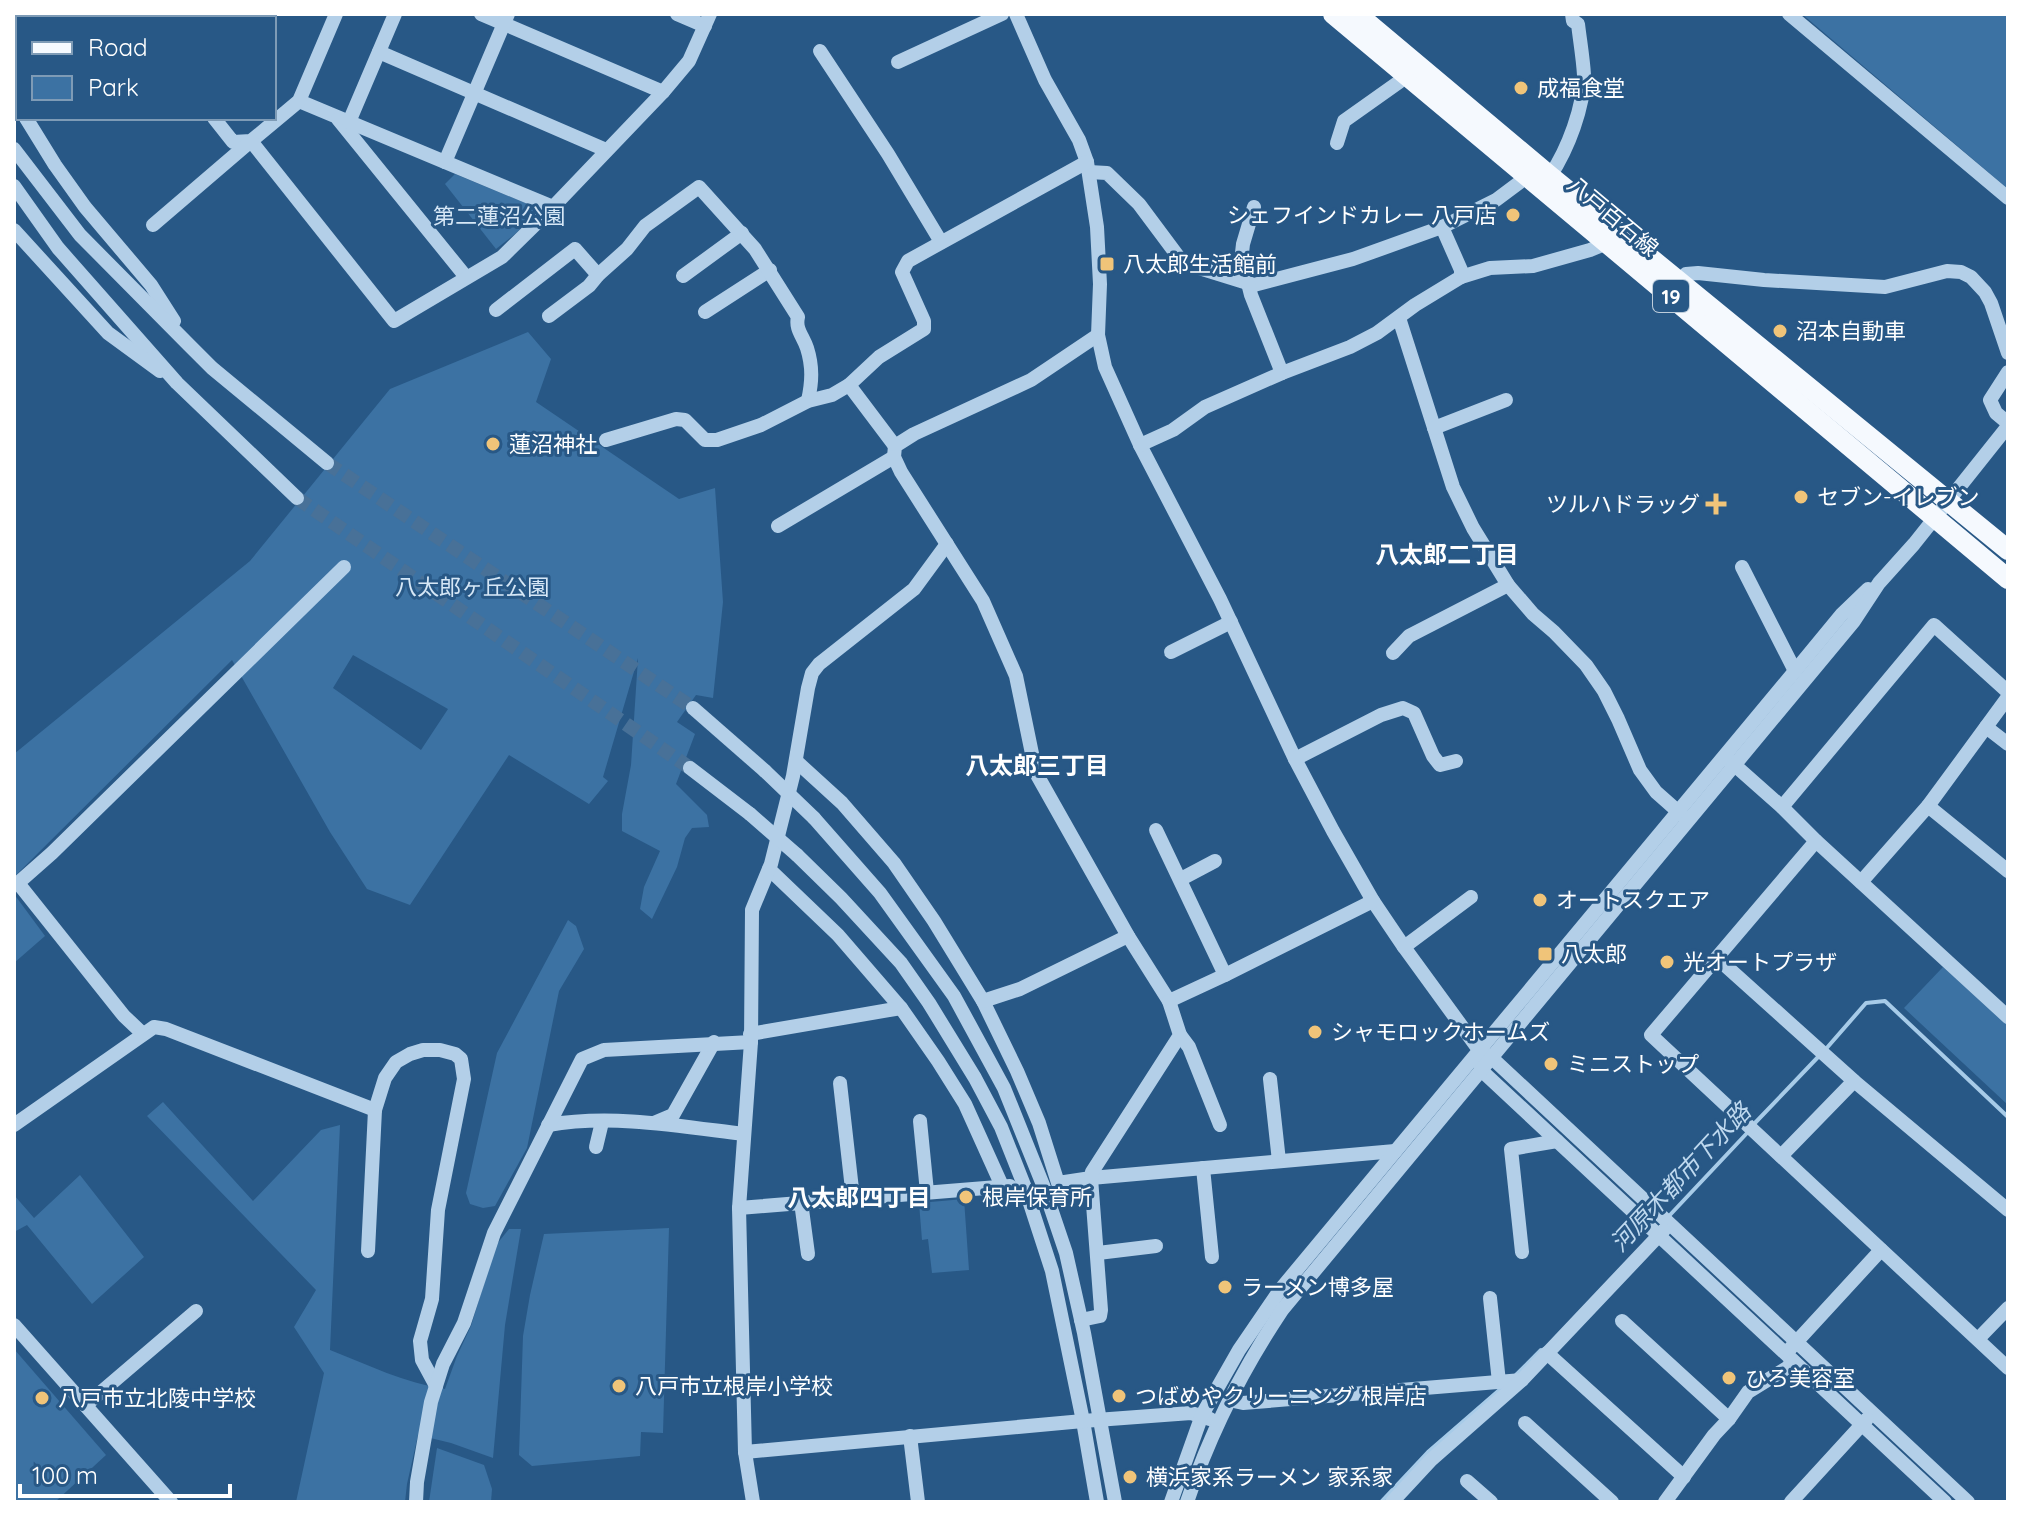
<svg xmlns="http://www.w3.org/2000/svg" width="2022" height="1516" font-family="Quicksand,'Noto Sans JP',sans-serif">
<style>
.green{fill:#3c72a3;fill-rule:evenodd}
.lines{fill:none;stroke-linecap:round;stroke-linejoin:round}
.stream{stroke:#a7cbe8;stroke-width:4}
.minor-tunnel{stroke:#487198;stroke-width:14;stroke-dasharray:14 7;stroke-linecap:butt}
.minor{stroke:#b3cfe8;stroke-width:14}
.major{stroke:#f5f9fe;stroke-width:20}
.minor-bridge{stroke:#b3cfe8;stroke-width:14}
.poi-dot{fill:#f0c479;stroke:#285886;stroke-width:3}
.labels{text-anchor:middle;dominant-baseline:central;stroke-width:6;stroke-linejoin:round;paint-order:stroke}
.shield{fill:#285886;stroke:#becddb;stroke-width:2}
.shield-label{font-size:20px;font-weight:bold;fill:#fff}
.poi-label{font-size:22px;fill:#fff;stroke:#285886;text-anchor:start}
.park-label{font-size:22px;fill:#d6e7f6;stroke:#285886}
.street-label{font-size:22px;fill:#fff;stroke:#285886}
.neighbourhood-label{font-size:24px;font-weight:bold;fill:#fff;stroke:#285886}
.water-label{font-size:24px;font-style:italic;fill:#bfd9ef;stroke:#285886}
</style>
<rect width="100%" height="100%" fill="#285886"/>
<g class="green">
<path d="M 1802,14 L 2008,14 L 2008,189 Z"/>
<path d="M 455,174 L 535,207 L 537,213 L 515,234 L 496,249 L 445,184 Z"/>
<path d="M 528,332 L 551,359 L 536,402 L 679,499 L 715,488 L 723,602 L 713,698 L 696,695 L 677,722 L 695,734 L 676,784 L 707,815 L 709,827 L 692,828 L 685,838 L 677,867 L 652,919 L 640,909 L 644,887 L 660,851 L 622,831 L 622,814 L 631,765 L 638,658 L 603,777 L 608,781 L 589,804 L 509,755 L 410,905 L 367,889 L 330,832 L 232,660 L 14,877 L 14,754 L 250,561 L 390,389 ZM 353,655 L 448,709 L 421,750 L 333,688 Z"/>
<path d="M 14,894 L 45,936 L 14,963 Z"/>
<path d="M 568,920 L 576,926 L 584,949 L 559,991 L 527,1148 L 495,1206 L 483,1208 L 470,1204 L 466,1193 L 497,1053 Z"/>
<path d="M 1943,967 L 2008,1025 L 2008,1105 L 1904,1008 Z"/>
<path d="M 163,1102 L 253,1201 L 321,1130 L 340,1125 L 330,1350 C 368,1365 405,1383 445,1389 L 457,1356 L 471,1326 L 496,1245 L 509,1229 L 521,1229 L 505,1325 L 493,1458 L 451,1443 L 418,1435 L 407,1484 L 405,1502 L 296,1502 L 324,1373 L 294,1327 L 316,1290 L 147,1116 Z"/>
<path d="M 80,1175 L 144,1257 L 92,1304 L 27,1225 L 14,1232 L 14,1195 L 34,1218 Z"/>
<path d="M 964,1199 L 969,1270 L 932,1273 L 928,1239 L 922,1240 L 919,1203 Z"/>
<path d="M 669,1228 L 663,1433 L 641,1432 L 640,1456 L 532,1466 L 519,1455 L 523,1336 L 530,1295 L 544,1234 Z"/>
<path d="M 14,1349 L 106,1455 L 55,1502 L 14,1502 Z"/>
<path d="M 437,1448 L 484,1465 L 492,1489 L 491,1502 L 429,1502 Z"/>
</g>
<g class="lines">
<g class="stream">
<path d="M 1825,1050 L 1866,1003 L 1885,1001 L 2008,1117"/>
<path d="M 1753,1125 L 1819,1056"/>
<path d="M 1669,1216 L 1748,1132"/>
<path d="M 1516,1375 L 1541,1350"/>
<path d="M 1381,1502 L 1428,1452 L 1504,1386"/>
</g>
<g class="minor-tunnel">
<path d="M 327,463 L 693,708"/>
<path d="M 297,498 L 690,768"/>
</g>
<g class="minor">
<path d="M 128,14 L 131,18"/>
<path d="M 481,14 L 663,92"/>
<path d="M 677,14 L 705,26"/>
<path d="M 1016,14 L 1045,80 L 1079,140 L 1087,162 L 1097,227 L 1100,284 L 1098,335 L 1105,367 L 1140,445 L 1220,599 L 1295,759 L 1333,831 L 1373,901 L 1404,947 L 1479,1050 L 1492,1058 L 1968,1502"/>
<path d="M 1789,14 L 2008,198"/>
<path d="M 820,51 L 888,154 L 941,242"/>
<path d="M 379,52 L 606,150"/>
<path d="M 898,62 L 1002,14"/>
<path d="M 14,101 L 18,107"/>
<path d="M 299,101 L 553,207"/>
<path d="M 26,118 L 55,165 L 85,207 L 151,285 L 174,321"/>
<path d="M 214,118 L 233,142 L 251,141 L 299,101 L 336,14"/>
<path d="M 338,119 L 466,277"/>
<path d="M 349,122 L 395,14"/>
<path d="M 1337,143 L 1344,121 L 1399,82 L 1405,74"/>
<path d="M 14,149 L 80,235 L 189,345 L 212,368 L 327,463"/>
<path d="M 445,162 L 508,14"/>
<path d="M 1089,172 L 1107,173 L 1139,204 L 1183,263 L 1254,285 L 1353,259 L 1442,227 L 1496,200 L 1528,176"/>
<path d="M 1550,176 C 1568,149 1584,107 1584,75 C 1583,58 1580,41 1578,24 L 1573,21 L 1572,14"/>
<path d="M 14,186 L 58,248 L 177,383 L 297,498"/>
<path d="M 153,225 L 251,141 L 394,321 L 502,257 L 553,207 L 663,92 L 689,61 L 710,14"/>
<path d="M 14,230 L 108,333 L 160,371"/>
<path d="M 683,276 L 742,233"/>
<path d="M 1461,277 L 1490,268 L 1533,266 L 1590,250 L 1607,243"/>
<path d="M 1239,280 L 1243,244 L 1254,207"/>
<path d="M 1679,281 L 1686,274 L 1698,273 L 1764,280 L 1885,287 L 1947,271 L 1961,272 L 1971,277 L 1985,292 L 1991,303 L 2008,353"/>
<path d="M 1248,283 L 1251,295 L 1282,373"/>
<path d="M 496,310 L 575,249 L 598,275"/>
<path d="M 705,312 L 770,270"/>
<path d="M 549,316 L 589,286 L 598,275 L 627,249 L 645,226 L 699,187 L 755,249 L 798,317 C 795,329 803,336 807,348 C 813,367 812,382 808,401"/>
<path d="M 1399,318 L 1453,487 L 1473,528 L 1508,585 L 1533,614 L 1554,632 L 1586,665 L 1604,691 L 1618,719 L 1640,770 L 1656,792 L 1682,815"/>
<path d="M 1098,335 L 1031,380 L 914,434 L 895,446 L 894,457 L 901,472 L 983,601 L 1016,676 L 1036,773 L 1128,936 L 1169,1001 L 1225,975 L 1373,901"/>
<path d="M 2008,372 L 1990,400 L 1996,413 L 2008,423"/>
<path d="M 849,385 L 879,357 L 924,329 L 924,321 L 902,272 L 908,261 L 1087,162"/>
<path d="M 1434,428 L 1506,400"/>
<path d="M 606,440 L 676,419 L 685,420 L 705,440 L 717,440 L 761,425 L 808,401 L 832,395 L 849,385 L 895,446"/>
<path d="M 1140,445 L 1173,430 L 1205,407 L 1282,373 L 1350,347 L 1377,333 L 1415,305 L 1461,277 L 1461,270 L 1442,227"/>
<path d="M 778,526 L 894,457"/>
<path d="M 1742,567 L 1795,671"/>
<path d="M 1171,652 L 1231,622"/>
<path d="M 1393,653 L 1409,636 L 1508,585"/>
<path d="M 693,708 L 765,771"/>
<path d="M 1986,727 L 2008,744"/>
<path d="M 1295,759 L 1381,715 L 1403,708 L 1414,713 L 1433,756 L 1440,765 L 1456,761"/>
<path d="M 796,761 L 842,803 L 894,863 L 934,921 L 983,1001 L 1017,1071 L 1039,1123 L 1058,1183 L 1091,1178 L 1395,1151"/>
<path d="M 1730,761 L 1782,807 L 1816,841 L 2008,1017"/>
<path d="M 690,768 L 750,814"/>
<path d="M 1928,806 L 2008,871"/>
<path d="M 1782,807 L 1934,625 L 2008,692"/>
<path d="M 814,818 L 880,893 L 954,996 L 1004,1088 L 1043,1185 L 1066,1253 L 1084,1333 L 1115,1502"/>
<path d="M 1156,830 L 1225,975"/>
<path d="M 1816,841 L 1651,1035 L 2008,1368"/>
<path d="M 797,855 L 841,898 L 901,963 L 929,1003 L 975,1078 L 1001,1127 L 1024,1185 L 1052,1271 L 1083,1421 L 1097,1502"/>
<path d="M 769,869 L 838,935 L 901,1008 L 938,1061 L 965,1104 L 1002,1186"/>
<path d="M 1181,879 L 1215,861"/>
<path d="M 1861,882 L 1928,806 L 2008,697"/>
<path d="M 1404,947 L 1471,897"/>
<path d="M 1717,958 L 1854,1081 L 2008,1210"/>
<path d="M 983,1001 L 1020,989 L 1128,936"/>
<path d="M 143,1034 L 124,1016 L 18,883 L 52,853 L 344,567"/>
<path d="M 750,1034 L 901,1008"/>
<path d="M 1180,1035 L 1189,1047 L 1220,1125"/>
<path d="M 1480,1062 L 1482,1071 L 1945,1502"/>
<path d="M 1270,1079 L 1279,1161"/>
<path d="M 840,1083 L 853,1198"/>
<path d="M 920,1121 L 927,1192"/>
<path d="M 654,1123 L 673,1115 L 714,1042"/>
<path d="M 14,1125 L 154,1027 L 166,1029 L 375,1110"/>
<path d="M 548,1125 C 612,1114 679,1126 743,1134"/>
<path d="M 596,1147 L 602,1122"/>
<path d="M 1781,1156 L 1854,1081"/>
<path d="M 1203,1168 L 1212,1257"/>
<path d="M 801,1202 L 808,1254"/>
<path d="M 739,1208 L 1010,1186"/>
<path d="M 368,1251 L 375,1110 L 385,1078 L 396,1062 L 410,1054 L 423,1050 L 440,1050 L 455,1054 L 461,1059 L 464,1079 L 438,1210 L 432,1299 L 420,1341 L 422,1360 L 436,1386"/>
<path d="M 1522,1252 L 1511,1149 L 1557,1141"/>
<path d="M 1098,1253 L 1156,1246"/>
<path d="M 1490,1298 L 1499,1382"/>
<path d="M 1081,1320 L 1100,1316 L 1101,1310 L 1091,1178 L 1092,1172 L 1180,1035 L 1169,1001"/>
<path d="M 1622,1321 L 1729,1419"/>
<path d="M 14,1325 L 171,1502"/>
<path d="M 1978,1339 L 2008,1308"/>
<path d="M 1789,1350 L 1881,1250"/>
<path d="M 1547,1353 L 1684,1477"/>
<path d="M 1229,1400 L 1243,1403 L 1522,1380"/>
<path d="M 86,1405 L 196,1311"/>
<path d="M 1525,1423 L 1612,1502"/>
<path d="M 910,1436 L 918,1502"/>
<path d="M 745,1452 L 1083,1421 L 1191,1413 L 1210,1419"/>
<path d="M 1467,1481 L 1491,1502"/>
<path d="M 416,1502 L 417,1482 L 431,1402 L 443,1364 L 464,1323 L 494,1233 L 582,1059 L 604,1050 L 751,1042"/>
<path d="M 753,1502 L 745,1452 L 739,1208 L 751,1042 L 752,910 L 771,864 L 793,776 L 808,688 L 812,673 L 819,664 L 914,589 L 947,544"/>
<path d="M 1171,1502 L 1202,1415 L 1239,1350 L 1280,1290 L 1795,671 L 1842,614 L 1868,589"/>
<path d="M 1187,1502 C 1210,1433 1242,1370 1282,1310 L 1854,621 L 1879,583 L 1914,544 L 2008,426"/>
<path d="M 1392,1502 L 1431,1460 L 1522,1380 L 1664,1230"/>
<path d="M 1665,1502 L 1714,1435 L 1729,1419 L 1748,1392 L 1787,1368 L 1793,1361"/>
<path d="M 1791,1502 L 1867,1419"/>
</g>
<g class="major">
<path d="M 1333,14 L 2008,579"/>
<path d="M 1357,14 L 1550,176 L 2008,550"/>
</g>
<g class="minor-bridge">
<path d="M 765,771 L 814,818"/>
<path d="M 750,814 L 797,855"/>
</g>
</g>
<g class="poi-dot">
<circle cx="1521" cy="88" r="8"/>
<circle cx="1513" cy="215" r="8"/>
<rect x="1099" y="256" width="16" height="16" rx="4"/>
<circle cx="1780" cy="331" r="8"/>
<circle cx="493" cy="444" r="8"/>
<circle cx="1801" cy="497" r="8"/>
<path d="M1712 492h8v8h8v8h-8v8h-8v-8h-8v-8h8z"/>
<circle cx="1540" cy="900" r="8"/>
<rect x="1537" y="946" width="16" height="16" rx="4"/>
<circle cx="1667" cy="962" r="8"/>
<circle cx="1315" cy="1032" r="8"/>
<circle cx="1551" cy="1064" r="8"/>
<circle cx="966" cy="1197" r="8"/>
<circle cx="1225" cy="1287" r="8"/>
<circle cx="1729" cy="1378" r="8"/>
<circle cx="619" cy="1386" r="8"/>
<circle cx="1119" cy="1396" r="8"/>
<circle cx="42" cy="1398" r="8"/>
<circle cx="1130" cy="1477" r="8"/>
</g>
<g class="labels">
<rect class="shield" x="1653" y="280" width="36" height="32" rx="6"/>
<g class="shield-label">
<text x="1671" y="296">19</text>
</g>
<g class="poi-label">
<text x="1537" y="88">成福食堂</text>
<text x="1497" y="215" text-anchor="end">シェフインドカレー 八戸店</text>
<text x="1123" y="264">八太郎生活館前</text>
<text x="1796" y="331">沼本自動車</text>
<text x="509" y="444">蓮沼神社</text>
<text x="1817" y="497">セブン-イレブン</text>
<text x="1700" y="504" text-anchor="end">ツルハドラッグ</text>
<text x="1556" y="900">オートスクエア</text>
<text x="1561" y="954">八太郎</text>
<text x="1683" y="962">光オートプラザ</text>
<text x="1331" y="1032">シャモロックホームズ</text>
<text x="1567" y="1064">ミニストップ</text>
<text x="982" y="1197">根岸保育所</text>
<text x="1241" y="1287">ラーメン博多屋</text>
<text x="1745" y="1378">ひろ美容室</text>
<text x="635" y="1386">八戸市立根岸小学校</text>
<text x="1135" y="1396">つばめやクリーニング 根岸店</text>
<text x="58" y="1398">八戸市立北陵中学校</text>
<text x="1146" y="1477">横浜家系ラーメン 家系家</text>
</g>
<g class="park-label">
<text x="499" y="216">第二蓮沼公園</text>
<text x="472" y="587">八太郎ヶ丘公園</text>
</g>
<g class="street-label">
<text transform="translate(1613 216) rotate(40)">八戸百石線</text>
</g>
<g class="neighbourhood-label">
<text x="1447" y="554">八太郎二丁目</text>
<text x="1037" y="765">八太郎三丁目</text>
<text x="859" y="1197">八太郎四丁目</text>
</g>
<g class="water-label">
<text transform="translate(1680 1177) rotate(-47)">河原木都市下水路</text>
</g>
</g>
<rect width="2022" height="1516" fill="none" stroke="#ffffff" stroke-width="32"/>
<rect x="16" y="16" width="260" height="104" fill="#285886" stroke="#7e9bb6" stroke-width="2"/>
<rect x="32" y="42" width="40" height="12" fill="#f5f9fe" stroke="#7e9bb6" stroke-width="2"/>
<text x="88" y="56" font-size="24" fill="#ffffff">Road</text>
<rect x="32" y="76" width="40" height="24" fill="#3c72a3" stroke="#7e9bb6" stroke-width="2"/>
<text x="88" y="96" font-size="24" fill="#ffffff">Park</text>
<path d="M20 1484v12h210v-12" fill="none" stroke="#ffffff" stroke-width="4"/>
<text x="32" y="1484" font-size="24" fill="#ffffff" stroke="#285886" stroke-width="6" paint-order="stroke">100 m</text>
</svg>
